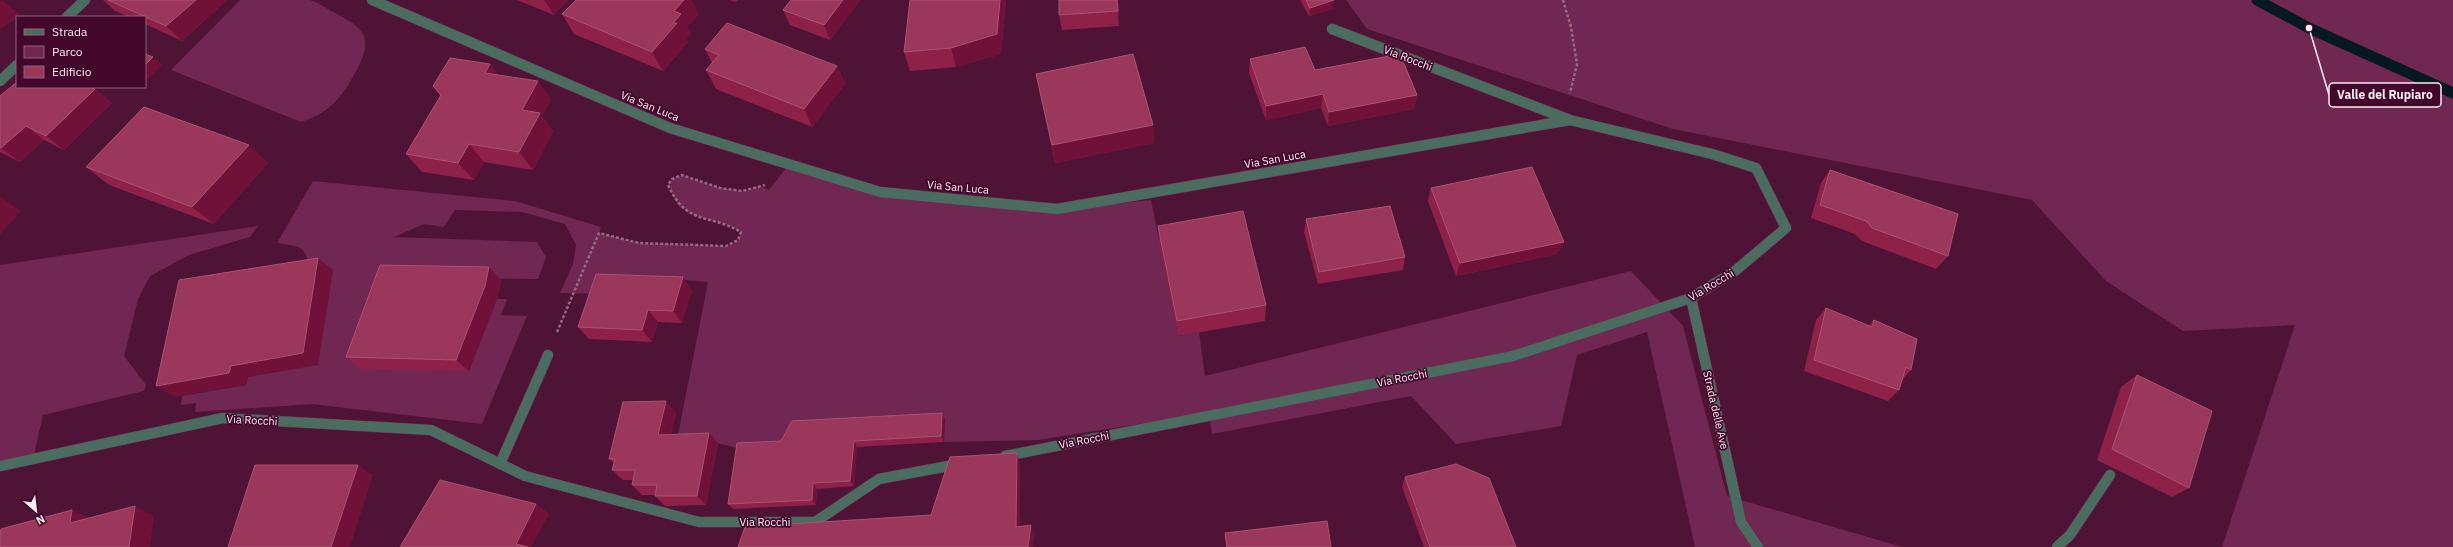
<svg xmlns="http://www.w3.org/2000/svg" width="2453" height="547" font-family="'IBM Plex Sans',sans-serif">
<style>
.green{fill:#702751}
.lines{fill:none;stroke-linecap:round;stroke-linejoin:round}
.stream{stroke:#061921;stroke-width:11}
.minor-casing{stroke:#6b3654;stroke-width:11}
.path{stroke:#946a82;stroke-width:2.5;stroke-dasharray:3 2;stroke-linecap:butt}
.minor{stroke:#4b6d60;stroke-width:10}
.wall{fill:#8e2147}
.shaded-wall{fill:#701238}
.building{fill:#9a375a;stroke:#a95372}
.labels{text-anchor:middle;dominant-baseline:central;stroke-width:3.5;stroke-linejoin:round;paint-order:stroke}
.street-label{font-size:11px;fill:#fcecf4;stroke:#43072c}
.leader{fill:none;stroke:#fcecf4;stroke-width:1.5}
.callout-dot{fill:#fcecf4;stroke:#43072c;stroke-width:1.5}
.callout{fill:#43072c;stroke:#fcecf4;stroke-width:1.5}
.callout-label{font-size:12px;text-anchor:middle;font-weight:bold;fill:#fcecf4}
</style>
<rect width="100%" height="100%" fill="#4f1336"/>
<g class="green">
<path d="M 240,0 C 255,0 299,0 310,0 C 318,2 327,9 335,13 C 369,30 373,41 354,75 C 340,100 328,113 301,122 L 171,70 Z"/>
<path d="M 1346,0 L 2453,0 L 2453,547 L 2222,547 L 2295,325 L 2183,331 L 2106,281 L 2032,200 L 1673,129 L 1367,29 Z"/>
<path d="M 787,167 L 880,192 L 1057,209 L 1151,200 L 1178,336 L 1199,332 L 1205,376 L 1631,271 L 1683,326 L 1727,496 L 1902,547 L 1695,547 L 1647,332 L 1577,355 L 1561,426 L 1456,444 L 1411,396 L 1212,434 L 1209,413 L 1038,440 L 944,442 L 945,419 L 785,447 L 741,449 L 717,443 L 676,445 L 708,282 L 611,274 L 604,294 L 560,293 L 573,264 L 576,245 L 565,224 L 522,212 L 455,210 L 444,227 L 424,224 L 394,237 L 537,242 L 546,257 L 538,279 L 394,278 L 469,371 L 497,299 L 507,299 L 501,315 L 527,316 L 482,424 L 312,404 L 195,412 L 196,403 L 181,405 L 182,396 L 246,385 L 248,377 L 310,274 C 306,246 304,247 277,243 L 313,181 L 515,201 L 601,227 L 599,233 L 639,243 L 726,246 C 735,244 739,242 741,232 C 723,219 698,222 680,207 C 675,202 671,191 668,185 L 672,179 L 682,175 L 720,188 L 742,191 L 760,186 L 769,190 Z"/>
<path d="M 258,226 L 250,237 L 189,255 L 150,276 L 138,299 L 124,356 L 146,385 L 144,391 L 43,415 L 33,459 L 0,466 L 0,265 Z"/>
</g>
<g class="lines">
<path class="stream" d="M 2257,0 L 2309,28 L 2453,93"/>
<defs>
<g id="minor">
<path d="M 372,0 L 670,128 L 880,192 L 1057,209 L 1570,120"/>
<path d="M 67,17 L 85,0"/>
<path d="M 0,81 L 17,65"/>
<path d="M 1691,298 L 1741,522 L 1758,547"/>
<path d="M 1005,456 L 1513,356 L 1691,298 L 1735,271 L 1786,228 L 1756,168 L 1712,154 L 1570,120 L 1332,29"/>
<path d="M 500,464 L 548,355"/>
<path d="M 0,466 L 223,418 L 431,430 L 525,476 L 699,522 L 815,522 L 879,479 L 959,464"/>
<path d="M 2057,547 L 2070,535 L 2110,475"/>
</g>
</defs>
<use href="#minor" class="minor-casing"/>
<g class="path">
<path d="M 1563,0 L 1571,27 L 1577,64 L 1570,93"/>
<path d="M 557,332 L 599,233 L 639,243 L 726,246 L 738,240 L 741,232 C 708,213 687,226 668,185 L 672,179 L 682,175 L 720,188 L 742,191 L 765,185"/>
</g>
<use href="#minor" class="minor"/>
</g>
<g class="wall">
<path d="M 103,0 L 227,0 L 182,41 L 145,24 L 145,17 L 129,17 L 115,11 Z"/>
<path d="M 517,0 L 568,0 L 554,15 Z"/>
<path d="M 729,0 L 738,0 L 735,2 Z"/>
<path d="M 791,0 L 860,0 L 830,40 L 790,25 L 783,10 Z"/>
<path d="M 910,0 L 1006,0 L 1001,54 L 956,67 L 910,71 L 904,52 Z"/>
<path d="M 1118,0 L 1119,26 L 1062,30 L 1059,15 Z"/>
<path d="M 1300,0 L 1333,0 L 1333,9 L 1309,16 Z"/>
<path d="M 562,14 L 699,14 L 687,27 L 691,33 L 686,39 L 688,42 L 663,71 L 574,34 Z"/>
<path d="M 705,49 L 837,66 L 845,84 L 812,127 L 716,89 L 706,70 L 712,63 Z"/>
<path d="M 1250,59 L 1315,70 L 1417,95 L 1414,109 L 1328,126 L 1321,108 L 1266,120 L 1249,73 Z"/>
<path d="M 490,64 L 498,75 L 551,99 L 542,116 L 553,131 L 533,170 L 484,162 L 474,180 L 422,172 L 406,154 L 441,96 L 433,86 Z"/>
<path d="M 1036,74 L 1153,125 L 1154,143 L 1055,163 Z"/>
<path d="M 95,89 L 112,103 L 64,150 L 44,140 L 20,162 L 0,152 L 0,96 Z"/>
<path d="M 268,163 L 214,224 L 109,185 L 86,167 Z"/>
<path d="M 1830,170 L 1948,256 L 1936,269 L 1862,241 L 1855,234 L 1811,218 L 1821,183 Z"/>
<path d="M 1431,188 L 1558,254 L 1456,276 L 1428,201 Z"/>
<path d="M 1306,219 L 1405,257 L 1403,270 L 1318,284 L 1304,232 Z"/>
<path d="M 1158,226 L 1266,305 L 1265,321 L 1178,336 L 1159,243 Z"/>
<path d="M 489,267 L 501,280 L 497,299 L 469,371 L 361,369 L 346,357 Z"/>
<path d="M 692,290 L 682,323 L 658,322 L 652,342 L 589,339 L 578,327 Z"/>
<path d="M 1826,308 L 1868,326 L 1874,320 L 1911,370 L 1903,379 L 1899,390 L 1888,401 L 1804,371 L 1816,320 Z"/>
<path d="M 2137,375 L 2189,488 L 2172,497 L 2097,460 L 2121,387 Z"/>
<path d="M 676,412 L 671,434 L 718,443 L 706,505 L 665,506 L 655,496 L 655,495 L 642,495 L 632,485 L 633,480 L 623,480 L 612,470 L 614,463 L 609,459 Z"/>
<path d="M 942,413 L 945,419 L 944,442 L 857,447 L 854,486 L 817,489 L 816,505 L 733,509 L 728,504 L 781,441 Z"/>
<path d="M 1405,477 L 1516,547 L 1424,547 L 1402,487 Z"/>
<path d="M 1225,533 L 1331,547 L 1226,547 Z"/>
</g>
<g class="shaded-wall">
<path d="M 2,0 L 20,15 L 0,30 L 0,2 Z"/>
<path d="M 196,0 L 227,0 L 182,41 L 166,26 Z"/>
<path d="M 544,0 L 568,0 L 554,15 Z"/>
<path d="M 684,0 L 692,0 L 699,14 L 687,27 L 691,33 L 686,39 L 688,42 L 663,71 L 652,52 L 673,23 L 674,11 Z"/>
<path d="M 843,0 L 860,0 L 830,40 L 824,25 Z"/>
<path d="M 1000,0 L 1006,0 L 1001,54 L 956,67 L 951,48 Z"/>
<path d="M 1117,0 L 1118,0 L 1119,26 L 1118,11 Z"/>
<path d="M 1334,0 L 1333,9 L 1309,16 L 1310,8 Z"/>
<path d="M 153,57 L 162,65 L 145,82 L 145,65 Z"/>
<path d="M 490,64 L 504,83 L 485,73 Z"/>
<path d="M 837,66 L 845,84 L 812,127 L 804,109 Z"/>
<path d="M 538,81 L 551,99 L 542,116 L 553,131 L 533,170 L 519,152 L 522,110 Z"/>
<path d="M 95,89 L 112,103 L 64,150 L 46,136 Z"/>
<path d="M 1323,94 L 1321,108 L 1266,120 L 1266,106 Z"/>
<path d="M 1417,95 L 1414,109 L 1328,126 L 1329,112 Z"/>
<path d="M 1153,125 L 1154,143 L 1055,163 L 1052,145 Z"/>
<path d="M 26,126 L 44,140 L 20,162 L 1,148 Z"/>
<path d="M 469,144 L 484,162 L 474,180 L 458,163 Z"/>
<path d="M 249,145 L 268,163 L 214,224 L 192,207 Z"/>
<path d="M 0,196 L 21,211 L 0,234 Z"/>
<path d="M 1564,242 L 1558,254 L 1456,276 L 1460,263 Z"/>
<path d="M 318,258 L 333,270 L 318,365 L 248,377 L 246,385 L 174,397 L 156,386 L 231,366 Z"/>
<path d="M 489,267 L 501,280 L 497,299 L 469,371 L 456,360 Z"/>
<path d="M 683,277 L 692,290 L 682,323 L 673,311 Z"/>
<path d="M 648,310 L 658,322 L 652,342 L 642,330 Z"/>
<path d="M 666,401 L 676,412 L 668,445 L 658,435 Z"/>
<path d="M 942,413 L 945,419 L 944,442 L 941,436 Z"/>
<path d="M 709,433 L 718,443 L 706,505 L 697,496 Z"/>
<path d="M 854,441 L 857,447 L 854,486 L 850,481 Z"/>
<path d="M 1017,453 L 1020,463 L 1020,536 L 1016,527 Z"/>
<path d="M 358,465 L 373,475 L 350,547 L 331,547 Z"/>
<path d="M 813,483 L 817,489 L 816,505 L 812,500 Z"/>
<path d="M 536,504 L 549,514 L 531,547 L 520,547 L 516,544 Z"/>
<path d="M 135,506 L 154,516 L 150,547 L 129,547 Z"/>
<path d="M 72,510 L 92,519 L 70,523 Z"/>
<path d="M 1031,525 L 1035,535 L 1033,547 L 1028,547 Z"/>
</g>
<g class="building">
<path d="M 108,0 L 196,0 L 166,26 Z"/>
<path d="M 576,0 L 684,0 L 674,11 L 681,14 L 673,23 L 677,23 L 652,52 L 562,14 Z"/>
<path d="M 791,0 L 843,0 L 824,25 L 783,10 Z"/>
<path d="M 910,0 L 1000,0 L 997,34 L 951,48 L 904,52 Z"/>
<path d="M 1059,0 L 1117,0 L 1118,11 L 1059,15 Z"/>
<path d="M 1306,0 L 1334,0 L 1310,8 Z"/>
<path d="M 727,23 L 837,66 L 804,109 L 706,70 L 719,55 L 705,49 Z"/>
<path d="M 1305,47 L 1315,70 L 1400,54 L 1417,95 L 1329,112 L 1323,94 L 1266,106 L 1250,59 Z"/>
<path d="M 145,54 L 153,57 L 145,65 Z"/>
<path d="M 1133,54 L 1153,125 L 1052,145 L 1036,74 Z"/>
<path d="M 450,58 L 490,64 L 485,73 L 538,81 L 522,110 L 540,113 L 519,152 L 469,144 L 458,163 L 406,154 L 441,95 L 433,86 Z"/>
<path d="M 17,82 L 17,87 L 90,87 L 95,89 L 46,136 L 26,126 L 1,148 L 0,148 L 0,96 Z"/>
<path d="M 144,107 L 249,145 L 192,207 L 86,167 Z"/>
<path d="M 1532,167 L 1564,242 L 1460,263 L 1431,188 Z"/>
<path d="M 1830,170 L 1958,214 L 1948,256 L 1872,228 L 1866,221 L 1820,205 Z"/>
<path d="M 1390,206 L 1405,257 L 1319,272 L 1306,219 Z"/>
<path d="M 1243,211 L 1266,305 L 1177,321 L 1158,226 Z"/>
<path d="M 318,258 L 303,353 L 231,366 L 229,373 L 156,386 L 179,280 Z"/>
<path d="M 380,265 L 489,267 L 485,286 L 456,360 L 346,357 Z"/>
<path d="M 596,274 L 683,277 L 673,311 L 648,310 L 642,330 L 578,327 Z"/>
<path d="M 1826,308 L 1872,327 L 1874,320 L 1917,339 L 1911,370 L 1906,367 L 1899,390 L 1814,360 Z"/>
<path d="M 2137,375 L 2212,411 L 2189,488 L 2112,449 Z"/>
<path d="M 666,401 L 658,435 L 709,433 L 697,496 L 655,496 L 657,485 L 632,485 L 635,470 L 612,470 L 615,459 L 609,459 L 623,402 Z"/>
<path d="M 942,413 L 941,436 L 854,441 L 850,481 L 813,483 L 812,500 L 728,504 L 737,443 L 781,441 L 792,421 Z"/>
<path d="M 1017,453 L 1016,527 L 1031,525 L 1028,547 L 738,547 L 745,527 L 931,515 L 950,457 Z"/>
<path d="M 1456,464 L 1489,478 L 1516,547 L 1430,547 L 1405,477 Z"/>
<path d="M 255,465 L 358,465 L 331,547 L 228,547 Z"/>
<path d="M 440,480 L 536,504 L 516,544 L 528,547 L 400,547 Z"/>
<path d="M 135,506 L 129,547 L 0,547 L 0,534 L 1,529 L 72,510 L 70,523 Z"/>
<path d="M 1327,521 L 1331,547 L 1227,547 L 1225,533 Z"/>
</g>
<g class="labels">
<g class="street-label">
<text transform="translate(1408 58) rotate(21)">Via Rocchi</text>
<text transform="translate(650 106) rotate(22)">Via San Luca</text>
<text transform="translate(1275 159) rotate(-10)">Via San Luca</text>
<text transform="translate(958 187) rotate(5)">Via San Luca</text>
<text transform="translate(1711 285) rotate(-31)">Via Rocchi</text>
<text transform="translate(1402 378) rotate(-11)">Via Rocchi</text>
<text transform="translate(1716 410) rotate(77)">Strada delle Ave</text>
<text transform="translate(252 420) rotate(3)">Via Rocchi</text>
<text transform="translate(1084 440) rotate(-11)">Via Rocchi</text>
<text x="765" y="522">Via Rocchi</text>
</g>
</g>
<path class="leader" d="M2309 28L2329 95"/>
<circle class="callout-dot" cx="2309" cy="28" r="4"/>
<rect class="callout" x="2329" y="83" width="112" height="24" rx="4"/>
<g class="callout-label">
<text x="2385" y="99">Valle del Rupiaro</text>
</g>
<rect x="16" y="16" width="130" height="72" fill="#43072c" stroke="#8d637c"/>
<rect x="24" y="29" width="20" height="6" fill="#4b6d60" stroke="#8d637c"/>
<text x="52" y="36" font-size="12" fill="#fcecf4">Strada</text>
<rect x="24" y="46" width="20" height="12" fill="#702751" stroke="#8d637c"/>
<text x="52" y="56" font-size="12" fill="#fcecf4">Parco</text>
<rect x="24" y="66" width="20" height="12" fill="#9a375a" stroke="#8d637c"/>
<text x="52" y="76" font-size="12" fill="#fcecf4">Edificio</text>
<g transform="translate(36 511) rotate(152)" stroke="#43072c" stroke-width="3" paint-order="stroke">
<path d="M0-3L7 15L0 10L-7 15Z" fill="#fcecf4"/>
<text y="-6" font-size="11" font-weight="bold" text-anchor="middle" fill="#fcecf4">N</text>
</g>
</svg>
